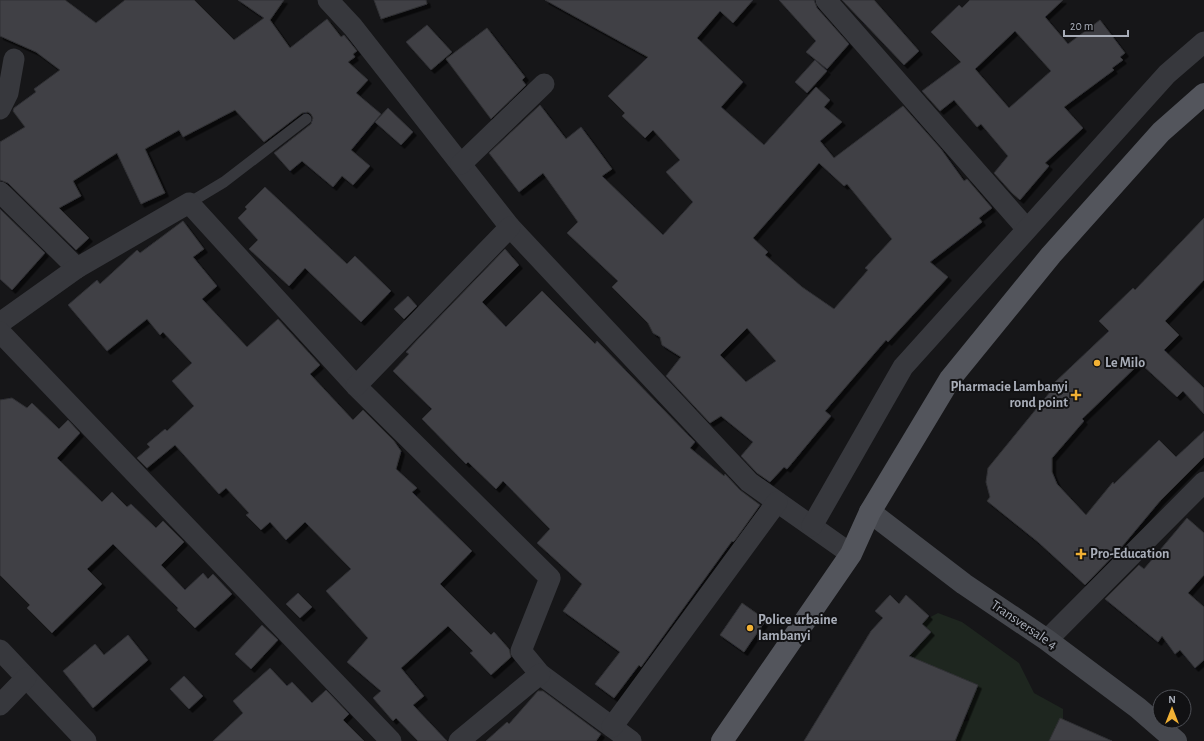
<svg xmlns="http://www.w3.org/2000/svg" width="1204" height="741" font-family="'Alegreya Sans',sans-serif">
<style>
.green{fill:#1e261f}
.building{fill:#404145;stroke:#303034;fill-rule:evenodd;filter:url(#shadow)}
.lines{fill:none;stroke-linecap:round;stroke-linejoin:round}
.lane{stroke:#37383d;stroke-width:11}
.street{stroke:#37383d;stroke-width:21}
.secondary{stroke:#45474d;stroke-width:22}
.primary{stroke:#53555c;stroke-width:22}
.poi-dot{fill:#f2b134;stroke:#111113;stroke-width:1.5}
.labels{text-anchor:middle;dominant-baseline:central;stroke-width:4;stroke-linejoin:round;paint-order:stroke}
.poi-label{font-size:14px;font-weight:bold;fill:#a8adb8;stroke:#111113;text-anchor:start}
.street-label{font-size:14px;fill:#a8adb8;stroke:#111113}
</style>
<defs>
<filter id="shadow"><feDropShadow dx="3.5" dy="3.5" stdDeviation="0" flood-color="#0009"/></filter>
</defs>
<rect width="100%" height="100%" fill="#161618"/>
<path class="green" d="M 938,613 L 962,622 L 1019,663 L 1034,693 L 1063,709 L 1063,726 L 1056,741 L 952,741 L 952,726 L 969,720 L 961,686 L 875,646 Z"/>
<g class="building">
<path d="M 0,0 L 65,0 L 96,23 L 125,0 L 194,0 L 234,40 L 264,18 L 238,0 L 284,0 L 270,20 L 290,48 L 327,19 L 341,37 L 344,35 L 357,51 L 353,54 L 355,57 L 348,62 L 368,80 L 356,93 L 381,114 L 351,150 L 370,166 L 353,185 L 342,176 L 333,187 L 302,161 L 290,171 L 274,153 L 311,124 L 313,118 L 311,114 L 308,112 L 302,113 L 264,142 L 235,110 L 183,137 L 179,130 L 145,149 L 165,193 L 141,204 L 117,153 L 73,181 L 81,196 L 59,208 L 89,238 L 76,250 L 8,183 L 0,180 L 0,142 L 25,127 L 13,111 L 14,108 L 36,92 L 34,89 L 60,70 L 36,52 L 0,36 Z"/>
<path d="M 374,0 L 426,0 L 427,4 L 381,19 Z"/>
<path d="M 545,0 L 753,0 L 733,23 L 720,11 L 697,38 L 743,82 L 721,107 L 764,145 L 816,87 L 830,100 L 824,107 L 842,122 L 820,141 L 834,158 L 903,106 L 941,149 L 964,181 L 967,179 L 992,208 L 979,218 L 982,222 L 930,262 L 948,277 L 888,342 L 886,340 L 825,411 L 831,416 L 787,469 L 784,467 L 770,482 L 757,473 L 741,456 L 753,442 L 721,416 L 710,423 L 666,376 L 681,357 L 662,345 L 660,337 L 653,333 L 648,323 L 612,287 L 618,281 L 567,233 L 578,222 L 543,173 L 519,192 L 489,153 L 540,105 L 566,139 L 581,127 L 612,169 L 602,176 L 663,235 L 693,202 L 666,172 L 680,160 L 653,130 L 645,138 L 622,116 L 625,113 L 608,96 L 648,57 ZM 819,163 L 844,186 L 847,184 L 892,239 L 865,268 L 868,270 L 834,309 L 802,287 L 765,255 L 768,252 L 753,238 ZM 747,328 L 776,361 L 746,382 L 720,355 Z"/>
<path d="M 779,0 L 814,0 L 817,8 L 849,44 L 827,69 L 806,52 L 816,41 Z"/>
<path d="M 842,0 L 874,0 L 919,51 L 904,65 Z"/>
<path d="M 970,0 L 1063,0 L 1045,17 L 1068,44 L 1100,20 L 1125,53 L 1120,57 L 1123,60 L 1112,68 L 1114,70 L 1064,107 L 1083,128 L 1045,163 L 1049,166 L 1020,200 L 1012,193 L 994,173 L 1008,156 L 981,124 L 977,127 L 954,100 L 940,111 L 922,91 L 961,62 L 931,32 L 959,5 L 962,8 ZM 1015,31 L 1051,71 L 1009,108 L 975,69 Z"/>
<path d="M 427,25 L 452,52 L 431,70 L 406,42 Z"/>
<path d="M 487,28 L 525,77 L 522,80 L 526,85 L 491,119 L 446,59 Z"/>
<path d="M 815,60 L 827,71 L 807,93 L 795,82 Z"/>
<path d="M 388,108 L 413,132 L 401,145 L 375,122 Z"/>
<path d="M 265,187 L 347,264 L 355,256 L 391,291 L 361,322 L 305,268 L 289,286 L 249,249 L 258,240 L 238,218 L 247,209 L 245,207 Z"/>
<path d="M 0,209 L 45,253 L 12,290 L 0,279 Z"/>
<path d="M 1204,218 L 1204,280 L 1165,321 L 1179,335 L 1164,350 L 1204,388 L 1204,414 L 1183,391 L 1177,397 L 1140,363 L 1082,419 L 1084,421 L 1052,458 L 1052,472 L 1057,484 L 1086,515 L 1113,482 L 1114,484 L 1159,440 L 1176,457 L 1204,431 L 1204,457 L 1160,501 L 1120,549 L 1085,585 L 1038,542 L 987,501 L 990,497 L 986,482 L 988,468 L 1055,386 L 1053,384 L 1109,331 L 1099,321 L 1133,288 L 1135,290 Z"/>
<path d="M 183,221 L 204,249 L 193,257 L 217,286 L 202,299 L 247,347 L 278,319 L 320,365 L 310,374 L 353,420 L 363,410 L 394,441 L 401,451 L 396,469 L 417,488 L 412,492 L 472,551 L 440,584 L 491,635 L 494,632 L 509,649 L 511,657 L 491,675 L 470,653 L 473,651 L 448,626 L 401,668 L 424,696 L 413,705 L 447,741 L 418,741 L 396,718 L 393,721 L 373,698 L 381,691 L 347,662 L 368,638 L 326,591 L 351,569 L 305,522 L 286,540 L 270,522 L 261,530 L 246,515 L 249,513 L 226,488 L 219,494 L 175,445 L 147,468 L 137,458 L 150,447 L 147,444 L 165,429 L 167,431 L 194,406 L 172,381 L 192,363 L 163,332 L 160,335 L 147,319 L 107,351 L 68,305 L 97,280 L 100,284 L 137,250 L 140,253 Z"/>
<path d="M 505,249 L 519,265 L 482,302 L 506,327 L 542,291 L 595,344 L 597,341 L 690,437 L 695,442 L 690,448 L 724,476 L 725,474 L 740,490 L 760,505 L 735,540 L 733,542 L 732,541 L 641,667 L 639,665 L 614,698 L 595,684 L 620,652 L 563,611 L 582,584 L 537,543 L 550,529 L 503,481 L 496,489 L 468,462 L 466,464 L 422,419 L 432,409 L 393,371 L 409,354 L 406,352 L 420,337 Z"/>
<path d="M 408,296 L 417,306 L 404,319 L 394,309 Z"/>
<path d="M 12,398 L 27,408 L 32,403 L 59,429 L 68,420 L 80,433 L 57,458 L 102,502 L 112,492 L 127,507 L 131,504 L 156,528 L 163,521 L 184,542 L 161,565 L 185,590 L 203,573 L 208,579 L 213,574 L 232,594 L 195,628 L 177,610 L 178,608 L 113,544 L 87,569 L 102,584 L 52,633 L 27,608 L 30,605 L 0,575 L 0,400 Z"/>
<path d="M 1187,518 L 1204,533 L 1204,575 L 1188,593 L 1204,607 L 1204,660 L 1195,668 L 1180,650 L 1175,654 L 1162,636 L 1158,642 L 1105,599 L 1139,565 L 1144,569 Z"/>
<path d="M 298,593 L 312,607 L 300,618 L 286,604 Z"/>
<path d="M 890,595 L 899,604 L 906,595 L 929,616 L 922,624 L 931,632 L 909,656 L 978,685 L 955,741 L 804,741 L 871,631 L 883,618 L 875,611 Z"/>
<path d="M 742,603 L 766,620 L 744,652 L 720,635 Z"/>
<path d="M 262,625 L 278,640 L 251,669 L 235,654 Z"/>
<path d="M 128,635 L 148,660 L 93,708 L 63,671 L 95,644 L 104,655 Z"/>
<path d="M 270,668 L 287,686 L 292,682 L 312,703 L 326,690 L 349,714 L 343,720 L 364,741 L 213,741 L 243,713 L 233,701 Z"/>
<path d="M 184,676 L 203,696 L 189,709 L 170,689 Z"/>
<path d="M 538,691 L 543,691 L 601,734 L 596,741 L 486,741 L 507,722 L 509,724 Z"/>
<path d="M 1060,718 L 1112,741 L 1049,741 Z"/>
</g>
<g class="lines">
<path class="lane" d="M 189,203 L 224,182 L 306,119"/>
<g class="street">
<path d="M 328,0 L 353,27 L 510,227 L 749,482 L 851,554"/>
<path d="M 826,0 L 1026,228"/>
<path d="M 0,109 L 8,93 L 14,59"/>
<path d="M 461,164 L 544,84"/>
<path d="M 0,192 L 77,268"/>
<path d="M 0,323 L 77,268 L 189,203 L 356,386 L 550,578 L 521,651 L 540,674 L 631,741"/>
<path d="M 0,332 L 391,741"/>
<path d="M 356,386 L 510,227"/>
<path d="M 812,526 L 903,367 L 1167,74 L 1204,42"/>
<path d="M 1047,640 L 1204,482"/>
<path d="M 0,650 L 86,741"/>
<path d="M 0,705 L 26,678"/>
<path d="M 612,727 L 777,502"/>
<path d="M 459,741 L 540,674"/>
</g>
<path class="secondary" d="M 870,512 L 964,584 L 1047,640 L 1138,708 L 1176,741"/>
<path class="primary" d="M 722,741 L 851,554 L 870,512 L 950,379 L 1051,255 L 1161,132 L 1204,94"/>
</g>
<g class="poi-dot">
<circle cx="1097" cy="363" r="4"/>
<path d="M1074 389h4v4h4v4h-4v4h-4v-4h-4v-4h4z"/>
<path d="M1079 548h4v4h4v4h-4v4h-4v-4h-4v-4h4z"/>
<circle cx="750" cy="628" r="4"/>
</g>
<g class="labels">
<g class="poi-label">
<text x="1105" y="363">Le Milo</text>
<text x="1068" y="387" text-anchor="end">Pharmacie Lambanyi<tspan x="1068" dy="16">rond point</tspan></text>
<text x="1090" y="554">Pro-Education</text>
<text x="758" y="620">Police urbaine<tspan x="758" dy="16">lambanyi</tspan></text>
</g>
<g class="street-label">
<text transform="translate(1024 625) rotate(34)">Transversale 4</text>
</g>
</g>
<g transform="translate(1172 709)"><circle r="19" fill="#111113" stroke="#4d4f55"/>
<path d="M0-3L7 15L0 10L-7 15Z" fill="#f2b134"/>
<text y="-6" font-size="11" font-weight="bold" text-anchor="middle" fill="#a8adb8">N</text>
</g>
<path d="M1064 30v6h64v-6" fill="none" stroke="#a8adb8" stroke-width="2"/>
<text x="1070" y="30" font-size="12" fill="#a8adb8" stroke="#111113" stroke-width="3" paint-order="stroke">20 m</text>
</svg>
